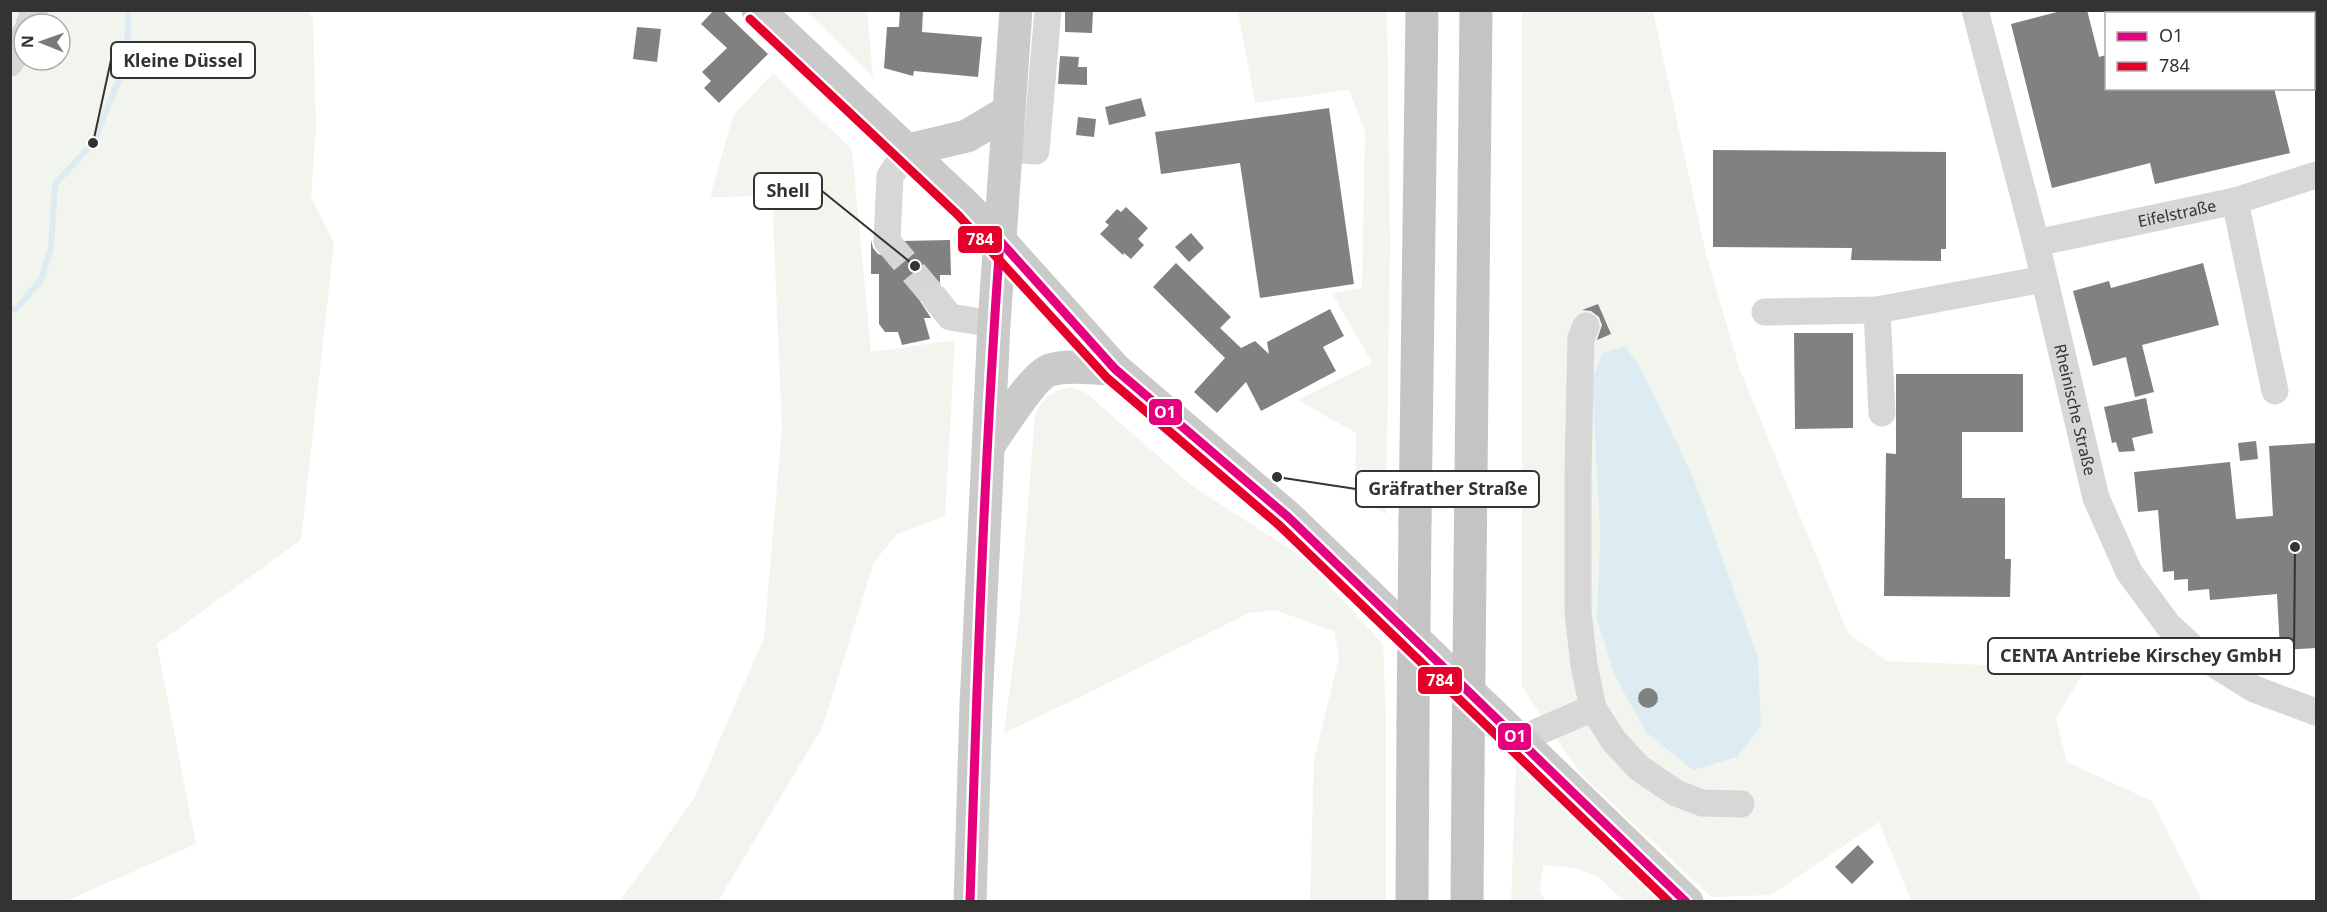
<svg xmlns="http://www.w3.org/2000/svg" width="2327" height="912" font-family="'Noto Sans',sans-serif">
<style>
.green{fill:#f1f5ed;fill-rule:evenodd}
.water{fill:#ddebf3}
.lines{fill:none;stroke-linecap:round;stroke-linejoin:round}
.stream{stroke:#ddebf3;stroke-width:6}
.building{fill:#818181}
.minor-tunnel{stroke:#d6d6d6;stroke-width:27;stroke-dasharray:27 14;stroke-linecap:butt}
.minor{stroke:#d7d7d7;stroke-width:27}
.major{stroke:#cacaca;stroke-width:33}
.highway{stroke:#c4c4c4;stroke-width:33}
.highway-bridge{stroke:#c4c4c4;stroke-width:33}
.bus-1-casing{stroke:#fff;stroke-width:14}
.bus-2-casing{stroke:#fff;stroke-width:14}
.bus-1{stroke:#e5007d;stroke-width:9}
.bus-2{stroke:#e4002b;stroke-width:9}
.labels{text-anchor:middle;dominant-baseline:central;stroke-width:6;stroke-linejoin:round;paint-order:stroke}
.street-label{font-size:16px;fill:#333;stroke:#fff}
.leader{fill:none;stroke:#333;stroke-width:2}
.callout-dot{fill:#333;stroke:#fff;stroke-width:2}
.callout{fill:#fff;stroke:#333;stroke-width:2}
.callout-label{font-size:18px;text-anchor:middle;font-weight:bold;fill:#333}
.line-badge{stroke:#fff;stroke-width:2}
.badge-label{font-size:16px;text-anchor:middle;font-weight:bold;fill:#fff}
</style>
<rect width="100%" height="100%" fill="#fff"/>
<g class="green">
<path d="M 10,11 L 308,11 L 313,19 L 316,127 L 311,197 L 334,243 L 301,540 L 157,644 L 196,844 L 66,901 L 11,901 ZM 24,24 L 60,24 L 60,60 L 24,60 Z"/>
<path d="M 806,11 L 867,11 L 873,77 Z"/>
<path d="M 1238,11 L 1387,11 L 1390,246 L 1386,514 L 1355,498 L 1356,433 L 1298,400 L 1372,363 L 1332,293 L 1362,288 L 1365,132 L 1349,90 L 1255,103 Z"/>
<path d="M 1522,11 L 1653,11 L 1706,254 L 1740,370 L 1848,633 L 1887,661 L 2086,669 L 2056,718 L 2067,762 L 2152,801 L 2202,901 L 1911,901 L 1879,822 L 1771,895 L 1711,897 L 1579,772 L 1522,687 ZM 1592,381 L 1737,757 L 1597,618 L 1600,532 Z"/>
<path d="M 773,73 L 852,150 L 871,352 L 955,340 L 945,516 L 897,534 L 874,562 L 823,726 L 718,901 L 620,901 L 694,799 L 764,638 L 782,427 L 772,196 L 710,197 L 733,116 Z"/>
<path d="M 1070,387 L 1085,392 L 1191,485 L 1305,559 L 1383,644 L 1386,719 L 1386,901 L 1310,901 L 1314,760 L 1339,657 L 1334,631 L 1275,610 L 1249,613 L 1076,699 L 1004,733 L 1019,620 L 1035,414 C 1044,398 1051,391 1070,387 Z"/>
<path d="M 1516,764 L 1531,781 L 1543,779 L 1669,901 L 1624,901 L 1596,875 L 1573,868 L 1543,865 L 1540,891 L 1545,901 L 1511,902 Z"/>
</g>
<path class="water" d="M 1625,346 L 1642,371 L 1693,477 L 1758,658 L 1761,725 L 1737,757 L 1693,770 L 1646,732 L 1614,674 L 1597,618 L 1600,532 L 1592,381 L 1602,353 Z"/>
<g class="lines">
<path class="stream" d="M 10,310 L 16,309 L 41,280 L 51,248 L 55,184 L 93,143 L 127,60 L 128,10"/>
</g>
<g class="building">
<path d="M 714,10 L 722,10 L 768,54 L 719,103 L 704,88 L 711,81 L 702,72 L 727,48 L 701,24 Z"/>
<path d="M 900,10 L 923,10 L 922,32 L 982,37 L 978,77 L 914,71 L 913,76 L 884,68 L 887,27 L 899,27 Z"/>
<path d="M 1065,10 L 1093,10 L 1092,33 L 1065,32 Z"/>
<path d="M 2065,10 L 2087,10 L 2099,57 L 2106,55 L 2106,88 L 2274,88 L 2290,153 L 2155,184 L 2150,163 L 2052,188 L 2011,24 Z"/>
<path d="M 637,27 L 661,29 L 657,62 L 633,59 Z"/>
<path d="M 1060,56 L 1079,57 L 1078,67 L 1087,67 L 1087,85 L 1058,84 Z"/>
<path d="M 1141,98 L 1146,116 L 1109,125 L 1105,107 Z"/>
<path d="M 1329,108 L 1354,284 L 1260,298 L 1240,163 L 1161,174 L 1155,132 Z"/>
<path d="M 1078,117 L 1096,119 L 1094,137 L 1076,135 Z"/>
<path d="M 1713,150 L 1946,152 L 1946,249 L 1941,249 L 1941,261 L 1851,260 L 1852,248 L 1713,247 Z"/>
<path d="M 1126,207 L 1148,228 L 1138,239 L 1144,245 L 1131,259 L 1124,253 L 1123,255 L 1100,234 L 1109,225 L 1105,222 L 1117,209 L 1121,212 Z"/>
<path d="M 1191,233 L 1204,248 L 1189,262 L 1175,247 Z"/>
<path d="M 871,240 L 873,248 L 878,254 L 887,257 L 894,255 L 900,250 L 903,241 L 950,240 L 951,275 L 940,275 L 940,283 L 932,283 L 926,285 L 920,293 L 920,301 L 931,318 L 924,318 L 930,339 L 902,345 L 898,332 L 885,332 L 879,324 L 879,274 L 871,274 Z"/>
<path d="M 1176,263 L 1231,317 L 1220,328 L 1241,348 L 1255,341 L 1269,354 L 1267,342 L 1330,309 L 1344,336 L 1323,347 L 1336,371 L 1261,411 L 1246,382 L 1217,413 L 1194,392 L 1225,358 L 1153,287 Z"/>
<path d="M 2203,263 L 2219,325 L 2142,345 L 2154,392 L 2135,397 L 2126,357 L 2093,366 L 2073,291 L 2109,281 L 2111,288 Z"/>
<path d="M 1598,304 L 1611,334 L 1597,340 L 1602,325 L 1599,317 L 1591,311 L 1582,310 Z"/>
<path d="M 1794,333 L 1853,333 L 1853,428 L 1795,429 Z"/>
<path d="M 1896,374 L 2023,374 L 2023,432 L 1962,432 L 1962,498 L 2005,498 L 2005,559 L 2011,559 L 2010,597 L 1884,596 L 1886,453 L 1896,454 Z"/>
<path d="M 2146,398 L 2153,433 L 2132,438 L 2135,451 L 2119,452 L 2116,442 L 2112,443 L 2104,407 Z"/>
<path d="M 2256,441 L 2258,459 L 2240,461 L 2238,443 Z"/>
<path d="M 2316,443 L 2316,648 L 2280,650 L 2277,594 L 2210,600 L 2209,589 L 2188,591 L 2188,579 L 2174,580 L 2174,571 L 2163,572 L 2158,510 L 2138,512 L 2134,472 L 2230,462 L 2236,519 L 2273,516 L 2269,446 Z"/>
<circle cx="1648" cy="698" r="10"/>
<path d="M 1858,845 L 1874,862 L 1852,884 L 1835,867 Z"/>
</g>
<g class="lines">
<path class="minor-tunnel" d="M 887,241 L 935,298"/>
<g class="minor">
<path id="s1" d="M 1975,10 L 2036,243 L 2096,498 L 2129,572 L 2168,625 L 2203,657 L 2254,689 L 2316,712"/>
<path d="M 29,24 L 35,10"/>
<path d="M 10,63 L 24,35"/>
<path d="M 1008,149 L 1036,151 L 1048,10"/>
<path d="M 2235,201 L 2275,391"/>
<path d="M 887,241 L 890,176 L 908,150"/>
<path id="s2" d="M 2036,243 L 2235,201 L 2316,175"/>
<path d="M 935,298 L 950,317 L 994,324"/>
<path d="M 1765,312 L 1877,310"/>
<path d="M 1586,326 L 1581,338 L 1578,469 L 1578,612 L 1584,665 L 1593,708 L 1614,741 L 1639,768 L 1676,793 L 1702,803 L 1741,804"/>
<path d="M 1882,413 L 1877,310 L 2044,279"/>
<path d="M 1521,739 L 1593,708"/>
</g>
<g class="major">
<path d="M 758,10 L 966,206 L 1000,241 L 1115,369 L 1288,517 L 1687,902"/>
<path d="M 908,150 L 967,136 L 1009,111"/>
<path d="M 989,445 C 1000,429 1034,375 1050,370 C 1070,364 1095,369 1115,369"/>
<path d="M 970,902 L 976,705 L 994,324 L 1016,10"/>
</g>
<g class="highway">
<path d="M 1415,521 L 1422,10"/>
<path d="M 1470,569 L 1476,10"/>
<path d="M 1412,902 L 1413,725"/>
<path d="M 1467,902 L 1468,770"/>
</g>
<g class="highway-bridge">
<path d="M 1413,725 L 1415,521"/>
<path d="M 1468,770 L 1470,569"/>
</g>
<defs>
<g id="bus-1">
<path d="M 1000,241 L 1115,369 L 1288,517 L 1686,902"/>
<path d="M 970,902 C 977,681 984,461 1000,241"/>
</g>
<path id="bus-2" d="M 750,19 L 958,215 L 1107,378 L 1280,526 L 1669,902"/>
</defs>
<use href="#bus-1" class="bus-1-casing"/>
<use href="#bus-2" class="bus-2-casing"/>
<use href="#bus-1" class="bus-1"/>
<use href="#bus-2" class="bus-2"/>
</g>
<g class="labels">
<g class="street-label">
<text stroke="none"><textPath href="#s2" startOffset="144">Eifelstraße</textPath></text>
<text stroke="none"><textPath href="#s1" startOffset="412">Rheinische Straße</textPath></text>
</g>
</g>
<path class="leader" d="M93 143L111 60M915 266L822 191M1277 477L1356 489M2295 547L2294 656"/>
<g class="callout-dot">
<circle cx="93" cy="143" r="6"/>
<circle cx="915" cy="266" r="6"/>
<circle cx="1277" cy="477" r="6"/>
<circle cx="2295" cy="547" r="6"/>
</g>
<g class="callout">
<rect x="111" y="42" width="144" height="36" rx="6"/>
<rect x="754" y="173" width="68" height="36" rx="6"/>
<rect x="1356" y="471" width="183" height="36" rx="6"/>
<rect x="1988" y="638" width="306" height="36" rx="6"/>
</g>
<g class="callout-label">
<text x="183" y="67">Kleine Düssel</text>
<text x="788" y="197">Shell</text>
<text x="1448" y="495">Gräfrather Straße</text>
<text x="2141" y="662">CENTA Antriebe Kirschey GmbH</text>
</g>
<g class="line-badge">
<rect x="957" y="225" width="46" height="29" rx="6" fill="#e4002b"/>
<rect x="1148" y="398" width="35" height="28" rx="6" fill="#e5007d"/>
<rect x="1417" y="666" width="46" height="29" rx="6" fill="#e4002b"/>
<rect x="1497" y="722" width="35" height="29" rx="6" fill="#e5007d"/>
</g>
<g class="badge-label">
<text x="980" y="245">784</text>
<text x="1165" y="418">O1</text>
<text x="1440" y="686">784</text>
<text x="1515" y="742">O1</text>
</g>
<rect width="2327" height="912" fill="none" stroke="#333333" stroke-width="24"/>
<rect x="2105" y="12" width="210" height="78" fill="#ffffff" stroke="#adadad" stroke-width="1.5"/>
<rect x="2117" y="32" width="30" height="9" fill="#e5007d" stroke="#adadad" stroke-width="1.5"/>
<text x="2159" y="42" font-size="18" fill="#333333">O1</text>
<rect x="2117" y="62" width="30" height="9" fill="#e4002b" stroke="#adadad" stroke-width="1.5"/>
<text x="2159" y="72" font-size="18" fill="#333333">784</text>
<g transform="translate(42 42) rotate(271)"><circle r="28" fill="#ffffff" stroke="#adadad" stroke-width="1.5"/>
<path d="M0-4.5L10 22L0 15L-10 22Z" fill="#7a7a7a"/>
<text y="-9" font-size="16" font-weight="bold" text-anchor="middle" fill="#333333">N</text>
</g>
</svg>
